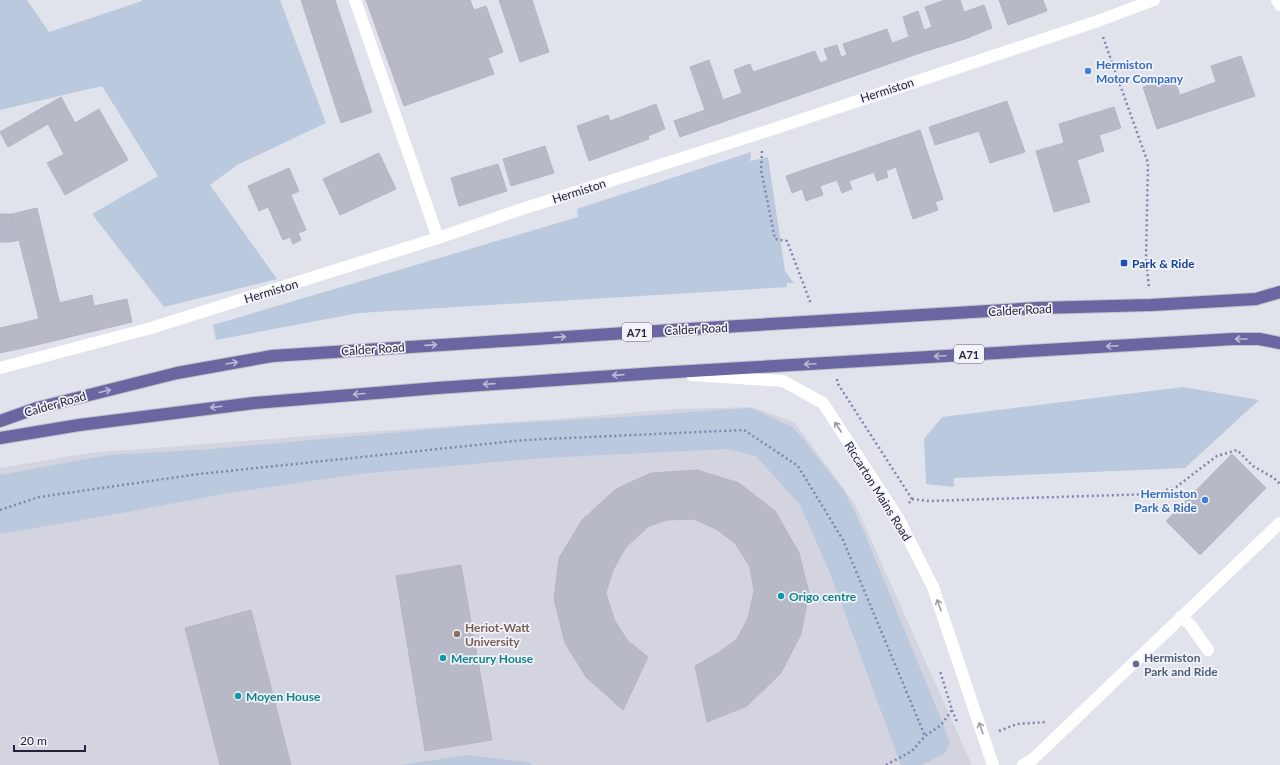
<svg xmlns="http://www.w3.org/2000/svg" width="1280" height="765" font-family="Lato,sans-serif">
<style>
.built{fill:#d3d4e0}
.green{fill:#bac9dd}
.building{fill:#b7b9c7;stroke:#b4b6c5}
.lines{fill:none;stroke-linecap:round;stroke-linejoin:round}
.major-casing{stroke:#c1c1c9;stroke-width:14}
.path{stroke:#8282af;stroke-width:2.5;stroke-dasharray:2 3;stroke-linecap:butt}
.minor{stroke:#fff;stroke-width:12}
.major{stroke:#6966a1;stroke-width:12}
.oneway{stroke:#bbbbd5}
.oneway2{stroke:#9c9ca8}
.shop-dot{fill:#3f7fe0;stroke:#f2f3f8;stroke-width:1.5}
.transit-dot{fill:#1a4fb4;stroke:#f2f3f8;stroke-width:1.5}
.culture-dot{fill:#0f9aa8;stroke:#f2f3f8;stroke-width:1.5}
.education-dot{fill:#8d6e63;stroke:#f2f3f8;stroke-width:1.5}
.service-dot{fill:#5c6f8a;stroke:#f2f3f8;stroke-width:1.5}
.labels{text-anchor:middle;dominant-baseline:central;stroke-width:3.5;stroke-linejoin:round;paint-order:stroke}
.shield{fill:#f2f3f8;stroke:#616175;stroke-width:1}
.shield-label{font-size:11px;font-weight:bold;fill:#23223d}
.shop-label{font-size:12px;font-weight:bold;fill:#366cbe;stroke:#f2f3f8;text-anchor:start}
.street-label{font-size:12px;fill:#23223d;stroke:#f2f3f8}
.transit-label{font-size:12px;font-weight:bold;fill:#164399;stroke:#f2f3f8;text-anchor:start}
.culture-label{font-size:12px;font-weight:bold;fill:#0d838f;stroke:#f2f3f8;text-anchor:start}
.education-label{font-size:12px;font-weight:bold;fill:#785e54;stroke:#f2f3f8;text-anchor:start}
.service-label{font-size:12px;font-weight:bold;fill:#4e5e75;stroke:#f2f3f8;text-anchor:start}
</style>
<rect width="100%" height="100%" fill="#e1e3ec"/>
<path class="built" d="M 753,407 L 795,423 L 855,504 L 972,765 L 0,765 L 0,468 L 89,453 L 307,436 L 555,419 L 676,409 Z"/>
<g class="green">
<path d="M 0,0 L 27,0 L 49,32 L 142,1 L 142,0 L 280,0 L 326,123 L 237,165 L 210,185 L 277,279 L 164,307 L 92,214 L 158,176 L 102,86 L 0,110 Z"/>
<path d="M 751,152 L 750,161 L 768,157 L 785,271 L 794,283 L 787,283 L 787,287 L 359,313 L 216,340 L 213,325 L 578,217 L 577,209 Z"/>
<path d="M 1183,387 L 1259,400 L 1185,468 L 954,478 L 954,487 L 926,484 L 924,439 L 942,417 Z"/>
<path d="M 749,408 L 756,410 L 792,427 L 801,436 L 844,491 L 862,527 L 942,721 L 950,743 L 944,754 L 926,763 L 921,765 L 901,765 L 830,573 L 800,505 L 756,456 L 727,449 L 543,458 L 359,474 L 228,493 L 122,513 L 0,534 L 0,475 L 108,455 L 213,449 L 479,425 L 624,417 Z"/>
<path d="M 467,755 L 528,762 L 533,765 L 401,765 Z"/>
</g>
<g class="building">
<path d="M 301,0 L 335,0 L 372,112 L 341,123 Z"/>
<path d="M 366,0 L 470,0 L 474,10 L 486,6 L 503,52 L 488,58 L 494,74 L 404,106 Z"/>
<path d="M 499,0 L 532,0 L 549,52 L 520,62 Z"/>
<path d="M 945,0 L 960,0 L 964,12 L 984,5 L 992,28 L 965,39 L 923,52 L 680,137 L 674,121 L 705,110 L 690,67 L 709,60 L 723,100 L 742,93 L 734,70 L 750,64 L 753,72 L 815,51 L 820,63 L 828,60 L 824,49 L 837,45 L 841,57 L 847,55 L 843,44 L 887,29 L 892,43 L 909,37 L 903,17 L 918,11 L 924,30 L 932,27 L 925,7 Z"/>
<path d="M 999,0 L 1043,0 L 1047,11 L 1008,25 Z"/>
<path d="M 1241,56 L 1255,96 L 1157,129 L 1143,87 L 1174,77 L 1180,95 L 1216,82 L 1211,66 Z"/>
<path d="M 61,97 L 75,123 L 99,109 L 128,160 L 65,195 L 47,163 L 64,154 L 48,124 L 8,147 L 0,132 Z"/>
<path d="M 1007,101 L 1025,152 L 990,163 L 979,131 L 935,145 L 929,127 Z"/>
<path d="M 656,104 L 665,129 L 648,136 L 649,139 L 589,161 L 577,126 L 608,115 L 610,121 Z"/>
<path d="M 1114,107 L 1121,128 L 1099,135 L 1104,151 L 1077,160 L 1090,202 L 1054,212 L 1036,151 L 1064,143 L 1059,124 Z"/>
<path d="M 920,130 L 943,199 L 935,202 L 938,210 L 913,219 L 896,167 L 886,171 L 888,177 L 877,181 L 874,172 L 849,181 L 852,189 L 842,193 L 837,180 L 820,186 L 823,195 L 806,201 L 802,189 L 792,193 L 786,176 Z"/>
<path d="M 545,146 L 554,173 L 511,186 L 503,159 Z"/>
<path d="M 379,153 L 396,189 L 340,215 L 323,179 Z"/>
<path d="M 498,164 L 507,191 L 459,206 L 451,178 Z"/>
<path d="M 289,168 L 299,191 L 291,195 L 306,230 L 298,233 L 301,240 L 293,244 L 290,237 L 283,240 L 268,207 L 259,211 L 248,186 Z"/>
<path d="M 37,208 L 62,313 L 39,319 L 19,240 L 11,242 L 12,214 Z"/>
<path d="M 0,214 L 12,214 L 11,242 L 0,242 Z"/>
<path d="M 92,295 L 94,306 L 127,299 L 132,322 L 28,347 L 22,323 L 62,313 L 59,303 Z"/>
<path d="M 22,323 L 28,347 L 0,353 L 0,328 Z"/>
<path d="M 1232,454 L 1266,488 L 1200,555 L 1166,521 Z"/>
<path d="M 697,470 L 739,483 L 775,511 L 799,553 L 809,593 L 801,634 L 781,673 L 747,706 L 707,722 L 695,666 L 718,653 L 737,639 L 748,618 L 754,591 L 750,567 L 735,543 L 716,529 L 694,519 L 667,520 L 649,526 L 626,547 L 613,570 L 606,593 L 614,619 L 627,640 L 648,657 L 623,710 L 586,677 L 565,643 L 554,599 L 559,558 L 582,520 L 616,489 L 651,473 Z"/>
<path d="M 461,565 L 492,740 L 425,751 L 396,576 Z"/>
<path d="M 251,610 L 291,765 L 220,765 L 185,628 Z"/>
</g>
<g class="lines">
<defs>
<g id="major">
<path d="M 0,421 L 37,408 L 177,373 L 272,356 L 672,330 L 1038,308 L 1151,305 L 1256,299 L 1280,292"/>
<path d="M 0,438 L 79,425 L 254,403 L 437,388 L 657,373 L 1233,339 L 1259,339 L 1280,343"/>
</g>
</defs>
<use href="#major" class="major-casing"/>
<g class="path">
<path d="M 1103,37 L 1148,163 L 1146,258 L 1149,288"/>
<path d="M 762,151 L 761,170 L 775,239 L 787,241 L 811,304"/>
<path d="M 837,379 L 838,384 L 912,499 L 909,503"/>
<path d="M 912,499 L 928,501 L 1153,494 L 1176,487 L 1217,456 L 1237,450 L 1253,466 L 1274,478 L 1280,484"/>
<path d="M 0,510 L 39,497 L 199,474 L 524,440 L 744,430 L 798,466 L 843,540 L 925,736"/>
<path d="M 952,710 L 957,722"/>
<path d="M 999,731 L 1017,724 L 1045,722"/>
<path d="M 886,765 L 912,751 L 925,736 L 941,725 L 952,710 L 940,671"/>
</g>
<g class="minor">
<path d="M 355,0 L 438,238"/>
<path d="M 1277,0 L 1280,5"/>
<path d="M 0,368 L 151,328 L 438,238 L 516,211 L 764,132 L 1098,21 L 1154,0"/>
<path d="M 692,375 L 783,381 L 823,403 L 898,518 L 933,587 L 993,765"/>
<path d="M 1182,616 L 1192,627 L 1208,650"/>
<path d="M 1023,765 L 1032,760 L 1280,523"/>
</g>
<use href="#major" class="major"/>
</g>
<defs><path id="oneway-shaft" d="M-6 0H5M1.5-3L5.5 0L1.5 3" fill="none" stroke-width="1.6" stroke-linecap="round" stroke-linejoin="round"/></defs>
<g class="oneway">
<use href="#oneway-shaft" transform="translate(560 337) rotate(-4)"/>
<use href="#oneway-shaft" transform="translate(1241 339) rotate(180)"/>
<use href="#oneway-shaft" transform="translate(431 345) rotate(-4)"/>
<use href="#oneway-shaft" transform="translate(1112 346) rotate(177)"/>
<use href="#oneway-shaft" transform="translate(940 356) rotate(177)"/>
<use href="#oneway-shaft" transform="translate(232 363) rotate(-10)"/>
<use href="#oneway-shaft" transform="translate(810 364) rotate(177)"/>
<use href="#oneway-shaft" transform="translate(618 375) rotate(176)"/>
<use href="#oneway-shaft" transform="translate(489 384) rotate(176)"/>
<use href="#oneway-shaft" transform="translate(105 391) rotate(-14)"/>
<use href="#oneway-shaft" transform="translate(359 394) rotate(175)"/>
<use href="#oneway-shaft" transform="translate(216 407) rotate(173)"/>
</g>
<g class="oneway2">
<use href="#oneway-shaft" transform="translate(838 427) rotate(-123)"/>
<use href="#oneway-shaft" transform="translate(939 605) rotate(-109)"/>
<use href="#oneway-shaft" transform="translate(981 728) rotate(-109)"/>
</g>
<g class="shop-dot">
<circle cx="1088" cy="71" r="4"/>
<circle cx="1205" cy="500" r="4"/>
</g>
<rect class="transit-dot" x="1120" y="259" width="8" height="8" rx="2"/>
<g class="culture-dot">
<circle cx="781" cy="596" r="4"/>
<circle cx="443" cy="658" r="4"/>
<circle cx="238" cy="696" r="4"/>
</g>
<circle class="education-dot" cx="457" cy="634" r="4"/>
<circle class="service-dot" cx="1136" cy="664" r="4"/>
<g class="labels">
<g class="shield">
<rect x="622" y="323" width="30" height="18" rx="3"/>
<rect x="954" y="345" width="30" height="18" rx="3"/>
</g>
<g class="shield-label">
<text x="637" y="332">A71</text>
<text x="969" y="354">A71</text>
</g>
<g class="shop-label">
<text x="1096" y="64">Hermiston<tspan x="1096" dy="14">Motor Company</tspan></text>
<text x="1197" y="493" text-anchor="end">Hermiston<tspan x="1197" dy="14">Park &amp; Ride</tspan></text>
</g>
<g class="street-label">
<text transform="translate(887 90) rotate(-18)">Hermiston</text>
<text transform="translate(579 191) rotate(-18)">Hermiston</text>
<text transform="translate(271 291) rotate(-17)">Hermiston</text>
<text transform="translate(1020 310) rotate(-3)">Calder Road</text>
<text transform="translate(696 329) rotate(-3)">Calder Road</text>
<text transform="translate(373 349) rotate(-4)">Calder Road</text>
<text transform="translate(55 404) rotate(-16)">Calder Road</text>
<text transform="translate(878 491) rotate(58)">Riccarton Mains Road</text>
</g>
<g class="transit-label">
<text x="1132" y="263">Park &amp; Ride</text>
</g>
<g class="culture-label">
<text x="789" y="596">Origo centre</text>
<text x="451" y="658">Mercury House</text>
<text x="246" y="696">Moyen House</text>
</g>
<g class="education-label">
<text x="465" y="627">Heriot-Watt<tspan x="465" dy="14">University</tspan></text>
</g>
<g class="service-label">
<text x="1144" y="657">Hermiston<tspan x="1144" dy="14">Park and Ride</tspan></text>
</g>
</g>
<path d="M14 745v6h71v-6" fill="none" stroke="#23223d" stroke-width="2"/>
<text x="20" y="745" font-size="12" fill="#23223d" stroke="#f2f3f8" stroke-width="3" paint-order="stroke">20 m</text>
</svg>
